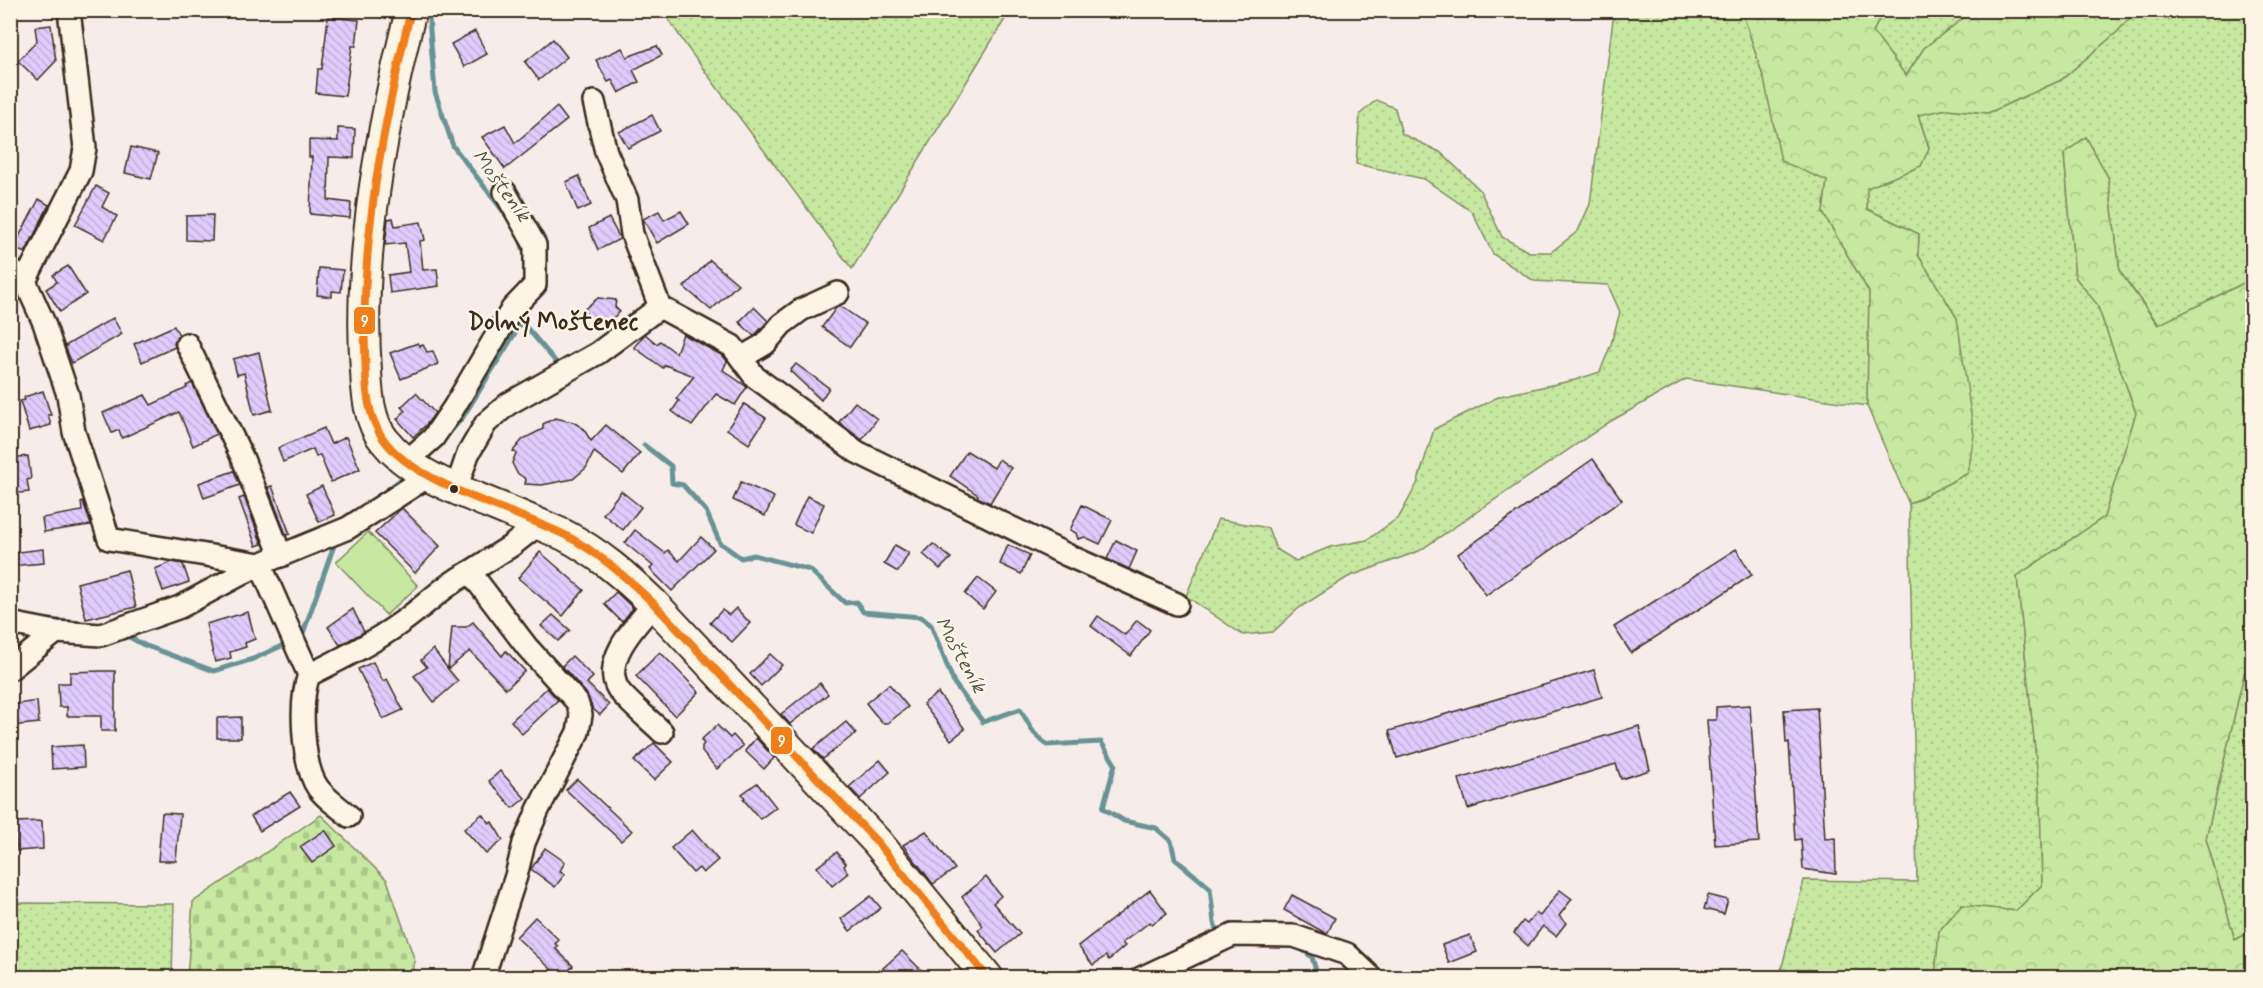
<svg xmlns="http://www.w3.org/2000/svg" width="2263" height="988" font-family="Mynerve,sans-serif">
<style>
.grass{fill:url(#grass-dots);stroke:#808960;stroke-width:1.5}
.forest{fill:url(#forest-crowns);stroke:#808960;stroke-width:1.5}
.cemetery{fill:url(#cemetery-stones);stroke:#808960;stroke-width:1.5}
.garden{fill:#c6e8a1;stroke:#808960;stroke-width:1.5}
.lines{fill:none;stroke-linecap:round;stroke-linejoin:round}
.stream{stroke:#699295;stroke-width:5}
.building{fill:url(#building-back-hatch);stroke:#3b2a1e;stroke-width:1.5}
.street-casing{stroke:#3b2a1e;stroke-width:26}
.secondary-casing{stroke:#3b2a1e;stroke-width:34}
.street{stroke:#fcf5e5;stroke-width:21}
.secondary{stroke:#fcf5e5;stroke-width:30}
.bus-1-casing{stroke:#fcf5e5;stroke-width:12}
.bus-1{stroke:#ef7f1a;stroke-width:8}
.bus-dot{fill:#3b2a1e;stroke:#fcf5e5;stroke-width:2}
.labels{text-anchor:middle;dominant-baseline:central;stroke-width:5;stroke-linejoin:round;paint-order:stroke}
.water-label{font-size:20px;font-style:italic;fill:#4e5550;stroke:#fcf5e5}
.district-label{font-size:24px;font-weight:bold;fill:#3b2a1e;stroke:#fcf5e5}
.line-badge{stroke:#fcf5e5;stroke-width:2}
.badge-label{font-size:16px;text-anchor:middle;font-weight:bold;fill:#fff}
</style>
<defs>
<pattern id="grass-dots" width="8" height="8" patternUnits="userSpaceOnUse" patternTransform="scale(1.5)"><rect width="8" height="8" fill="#c6e8a1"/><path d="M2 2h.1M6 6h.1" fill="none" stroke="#abc78a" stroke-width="1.8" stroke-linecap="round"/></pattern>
<pattern id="forest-crowns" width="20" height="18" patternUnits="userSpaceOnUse" patternTransform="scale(1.5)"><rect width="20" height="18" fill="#c6e8a1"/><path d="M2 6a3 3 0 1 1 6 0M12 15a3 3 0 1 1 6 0" fill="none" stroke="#abc78a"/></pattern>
<pattern id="cemetery-stones" width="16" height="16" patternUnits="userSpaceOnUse" patternTransform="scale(1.5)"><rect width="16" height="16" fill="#c6e8a1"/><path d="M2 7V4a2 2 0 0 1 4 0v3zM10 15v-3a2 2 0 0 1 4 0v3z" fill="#abc78a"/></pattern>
<pattern id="building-back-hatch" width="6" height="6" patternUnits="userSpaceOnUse" patternTransform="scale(1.5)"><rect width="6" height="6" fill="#dfccfd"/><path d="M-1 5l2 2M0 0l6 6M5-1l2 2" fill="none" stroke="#c0afd8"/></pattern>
</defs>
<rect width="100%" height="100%" fill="#f6edea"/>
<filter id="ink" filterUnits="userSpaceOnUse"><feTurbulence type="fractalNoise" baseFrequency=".0167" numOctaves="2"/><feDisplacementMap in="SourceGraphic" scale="12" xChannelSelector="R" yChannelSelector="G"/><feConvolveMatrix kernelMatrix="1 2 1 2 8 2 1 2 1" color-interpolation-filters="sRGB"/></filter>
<g filter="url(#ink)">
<g class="grass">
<path d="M 663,11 L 1010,11 L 852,269 L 687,47 Z"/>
<path d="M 1612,11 L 1742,11 L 1764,79 L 1827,181 L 1823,213 L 1869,292 L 1867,406 L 1686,379 L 1611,421 L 1419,551 L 1348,577 L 1299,608 L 1273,632 L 1243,635 L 1186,596 L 1218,519 L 1268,528 L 1276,549 L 1296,561 L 1330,547 L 1367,540 L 1399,517 L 1417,484 L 1434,429 L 1500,396 L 1575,380 L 1600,372 L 1611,344 L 1620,312 L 1608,285 L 1534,281 L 1493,254 L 1472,212 L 1424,179 L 1356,164 L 1360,114 L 1376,100 L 1395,108 L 1402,134 L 1440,152 L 1480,190 L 1502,237 L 1529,252 L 1551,252 L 1578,231 L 1590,204 L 1613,19 Z"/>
<path d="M 1883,11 L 1973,11 L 1924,48 L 1906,76 L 1873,32 Z"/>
<path d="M 2136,11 L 2252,11 L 2252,279 L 2159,325 L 2120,272 L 2108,177 L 2086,137 L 2064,154 L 2075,277 L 2097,304 L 2136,413 L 2104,517 L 2017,576 L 2040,797 L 2042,885 L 2016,911 L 1961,905 L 1939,931 L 1935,977 L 1779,978 L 1804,880 L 1917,882 L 1909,504 L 1968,473 L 1957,318 L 1918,255 L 1919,234 L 1867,209 L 1866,188 L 1921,166 L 1929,147 L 1918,115 L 1947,109 L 1988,113 L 2061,80 L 2117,32 Z"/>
<path d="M 2252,656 L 2252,931 L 2235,940 L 2206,839 L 2244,674 Z"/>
<path d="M 11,903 L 174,904 L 172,977 L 11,977 Z"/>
</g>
<g class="forest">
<path d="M 1742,11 L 1883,11 L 1873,32 L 1906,76 L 1924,48 L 1973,11 L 2136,11 L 2117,32 L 2061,80 L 1988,113 L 1947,109 L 1918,115 L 1929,148 L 1921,166 L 1867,188 L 1867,209 L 1919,234 L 1918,255 L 1957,318 L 1974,435 L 1968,473 L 1909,504 L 1867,406 L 1869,292 L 1823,213 L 1827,181 L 1781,161 L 1764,79 Z"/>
<path d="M 2086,137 L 2108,177 L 2120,272 L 2158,325 L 2252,279 L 2252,656 L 2244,674 L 2206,839 L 2235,940 L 2252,931 L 2252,977 L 1935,977 L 1939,931 L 1962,905 L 2016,911 L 2042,885 L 2040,797 L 2017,576 L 2104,517 L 2136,413 L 2097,304 L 2075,277 L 2064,154 Z"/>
</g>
<path class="cemetery" d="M 321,815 L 387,880 L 415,961 L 412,977 L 187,978 L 193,902 Z"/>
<path class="garden" d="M 368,532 L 418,586 L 386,615 L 336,562 Z"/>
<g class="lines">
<g class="stream">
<path d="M 432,10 L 429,18 L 435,92 L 453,146 L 510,220"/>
<path d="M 519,235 L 526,258"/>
<path d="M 524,305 L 522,322 L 561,368"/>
<path d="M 444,439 L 463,417 L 522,322"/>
<path d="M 644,445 L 671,466 L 672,483 L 683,485 L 706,511 L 720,543 L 741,558 L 754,555 L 810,570 L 845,603 L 857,602 L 863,612 L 921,617 L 931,625 L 954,683 L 983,722 L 1020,709 L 1034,733 L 1047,745 L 1101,742 L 1115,764 L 1103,808 L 1124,821 L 1156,828 L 1171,841 L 1175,859 L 1210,888 L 1214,923 L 1219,933 L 1221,933"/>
<path d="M 379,496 L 408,474"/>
<path d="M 40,619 L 102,625"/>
<path d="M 122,633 L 144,645 L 214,671 L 253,659 L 288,643"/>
<path d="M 299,637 L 302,636 L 336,540"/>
<path d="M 1300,948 L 1312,957 L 1318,978"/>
</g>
</g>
<g class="building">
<path d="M 328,17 L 359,20 L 356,46 L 352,46 L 345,96 L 316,93 L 318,69 L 322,69 Z"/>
<path d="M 51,25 L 56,61 L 38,80 L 18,61 L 37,41 L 35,27 Z"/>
<path d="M 475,31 L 487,54 L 464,67 L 451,44 Z"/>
<path d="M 553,39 L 567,57 L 539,80 L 525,62 Z"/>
<path d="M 657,46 L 662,55 L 633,70 L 639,82 L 619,93 L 612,80 L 608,82 L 596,60 L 622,48 L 627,57 Z"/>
<path d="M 557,107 L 567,120 L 505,169 L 482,137 L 505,125 L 515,143 Z"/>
<path d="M 652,115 L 660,131 L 628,148 L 619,132 Z"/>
<path d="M 338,128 L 355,129 L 354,158 L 329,157 L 328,200 L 351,203 L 350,218 L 310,214 L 312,157 L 309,157 L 309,140 L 338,141 Z"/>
<path d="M 131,147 L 158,153 L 151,179 L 125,173 Z"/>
<path d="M 579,176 L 591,205 L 578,211 L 566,182 Z"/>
<path d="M 96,186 L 109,193 L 102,207 L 117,216 L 104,240 L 75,225 Z"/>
<path d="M 39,199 L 49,205 L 25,253 L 13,248 Z"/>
<path d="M 659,211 L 664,220 L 681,211 L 689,224 L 657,243 L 643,219 Z"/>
<path d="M 213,215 L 212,241 L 186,240 L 186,216 Z"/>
<path d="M 393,218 L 395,226 L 421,222 L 425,240 L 420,241 L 423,270 L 437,269 L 439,286 L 390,293 L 388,275 L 409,272 L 405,243 L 385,245 L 388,219 Z"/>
<path d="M 609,218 L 620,239 L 598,250 L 589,228 Z"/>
<path d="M 710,260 L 738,284 L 711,310 L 684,287 Z"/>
<path d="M 68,266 L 86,294 L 60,312 L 46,289 L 57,282 L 53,275 Z"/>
<path d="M 319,268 L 343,270 L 341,292 L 332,291 L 332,297 L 317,295 Z"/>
<path d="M 598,298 L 616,300 L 615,307 L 620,312 L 599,329 L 583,310 Z"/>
<path d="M 840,306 L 866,324 L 850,347 L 822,327 L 836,308 Z"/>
<path d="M 754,307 L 768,321 L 754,336 L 739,322 Z"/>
<path d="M 113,318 L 122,334 L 72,363 L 65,346 Z"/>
<path d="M 174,326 L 179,335 L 174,343 L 175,347 L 142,362 L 134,344 Z"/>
<path d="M 645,334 L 657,344 L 660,341 L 676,353 L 683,334 L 723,356 L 727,361 L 723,370 L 747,387 L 735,405 L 716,394 L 692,426 L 672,411 L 679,401 L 676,399 L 694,376 L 665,365 L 663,368 L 634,347 Z"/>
<path d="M 418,343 L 420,346 L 423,345 L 427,352 L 433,351 L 438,364 L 401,379 L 390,353 Z"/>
<path d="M 259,352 L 272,410 L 254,415 L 244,373 L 237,375 L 233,359 Z"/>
<path d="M 796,364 L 829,388 L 821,400 L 790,371 Z"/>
<path d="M 192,383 L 217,434 L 193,446 L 179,412 L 122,438 L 119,430 L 112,433 L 103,413 L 145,395 L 151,405 L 187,388 L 186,386 Z"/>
<path d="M 43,391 L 51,415 L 48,415 L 51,425 L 29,431 L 20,401 L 25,400 L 24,397 Z"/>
<path d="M 416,393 L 435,413 L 426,425 L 413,437 L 397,419 L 405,411 L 401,407 Z"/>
<path d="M 855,402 L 877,419 L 862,440 L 839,422 Z"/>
<path d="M 744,404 L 766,418 L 749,444 L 727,429 Z"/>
<path d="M 555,418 L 573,422 L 583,428 L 591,441 L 606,425 L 640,453 L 623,474 L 594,452 L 586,468 L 573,479 L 542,485 L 525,484 L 526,479 L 517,473 L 512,463 L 516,453 L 513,451 L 523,439 L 543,429 L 543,424 Z"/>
<path d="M 324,428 L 331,444 L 346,437 L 360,469 L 331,482 L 320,455 L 316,457 L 313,449 L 283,462 L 278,448 Z"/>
<path d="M 967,451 L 994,468 L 999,459 L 1011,468 L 990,503 L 977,497 L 978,495 L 950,476 Z"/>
<path d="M 28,456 L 31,479 L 27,480 L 29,492 L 10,494 L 10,458 Z"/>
<path d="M 1593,459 L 1622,500 L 1486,595 L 1458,554 Z"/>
<path d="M 234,471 L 240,485 L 204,498 L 199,483 Z"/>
<path d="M 741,482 L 774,497 L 765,516 L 733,500 Z"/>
<path d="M 272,486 L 290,534 L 286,535 L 268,487 Z"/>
<path d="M 322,486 L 335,515 L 319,522 L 306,494 Z"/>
<path d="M 621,491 L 641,507 L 623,530 L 603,514 Z"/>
<path d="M 807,496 L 824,504 L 811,533 L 794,525 Z"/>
<path d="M 244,497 L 262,544 L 256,546 L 239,499 Z"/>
<path d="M 83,501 L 91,525 L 44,532 L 42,518 L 82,511 L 81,502 Z"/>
<path d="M 1082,505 L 1112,520 L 1100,544 L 1085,537 L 1078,539 L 1076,533 L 1070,530 Z"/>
<path d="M 402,508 L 440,546 L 415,573 L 375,533 Z"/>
<path d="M 635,530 L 665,553 L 668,550 L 679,561 L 701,537 L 714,549 L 672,591 L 650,569 L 653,566 L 625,543 Z"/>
<path d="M 1116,540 L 1137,551 L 1129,569 L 1107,559 Z"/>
<path d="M 933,544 L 951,558 L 940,569 L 923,554 Z"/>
<path d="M 895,545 L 909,553 L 898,572 L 884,564 Z"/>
<path d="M 1008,545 L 1030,555 L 1021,574 L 1000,564 Z"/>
<path d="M 43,549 L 44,563 L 10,566 L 10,553 Z"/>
<path d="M 1736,549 L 1752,575 L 1631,653 L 1614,627 Z"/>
<path d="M 540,552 L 584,590 L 563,616 L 518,578 Z"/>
<path d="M 172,562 L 183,564 L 189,582 L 163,591 L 155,569 Z"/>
<path d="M 127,570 L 136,607 L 86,619 L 77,583 Z"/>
<path d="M 978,578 L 996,592 L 983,609 L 965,594 Z"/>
<path d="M 616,592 L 633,608 L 622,622 L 604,604 Z"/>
<path d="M 736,608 L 750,623 L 732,642 L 710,623 L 722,610 L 729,615 Z"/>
<path d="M 353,609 L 364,632 L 340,645 L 328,627 Z"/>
<path d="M 248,612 L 255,639 L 245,643 L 246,647 L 230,652 L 231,658 L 215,662 L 206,624 Z"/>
<path d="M 553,615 L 570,630 L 558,641 L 541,626 Z"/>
<path d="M 1098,616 L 1125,635 L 1137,620 L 1150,630 L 1131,656 L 1091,626 Z"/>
<path d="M 473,622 L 502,656 L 506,651 L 525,671 L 506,689 L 470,651 L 448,669 L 458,681 L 434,702 L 414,676 L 427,667 L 421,660 L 433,649 L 448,669 L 452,627 L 466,627 Z"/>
<path d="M 660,652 L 699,692 L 675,716 L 636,676 Z"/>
<path d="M 770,654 L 782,665 L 761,686 L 750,674 Z"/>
<path d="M 572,656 L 593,677 L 587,683 L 609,705 L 600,715 L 593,709 L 586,693 L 562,666 Z"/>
<path d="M 373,662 L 383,681 L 387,679 L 403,710 L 383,719 L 358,669 Z"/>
<path d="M 1594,670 L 1602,697 L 1397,758 L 1389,731 Z"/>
<path d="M 101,671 L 115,671 L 115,731 L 101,731 L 101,716 L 67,716 L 67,707 L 59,707 L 58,683 L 70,683 L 70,672 Z"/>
<path d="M 820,683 L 828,694 L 790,724 L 781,714 Z"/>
<path d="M 889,684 L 908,707 L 888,723 L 882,723 L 866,703 Z"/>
<path d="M 547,688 L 558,700 L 522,734 L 511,721 Z"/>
<path d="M 938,693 L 965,729 L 951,740 L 923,704 Z"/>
<path d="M 37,701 L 39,723 L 11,726 L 11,705 Z"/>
<path d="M 1750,705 L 1759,842 L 1715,845 L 1707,720 L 1716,720 L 1716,707 Z"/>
<path d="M 1817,708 L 1825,839 L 1835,838 L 1836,874 L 1803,869 L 1801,839 L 1795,840 L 1789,742 L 1786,743 L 1784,710 Z"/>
<path d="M 241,717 L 241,738 L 217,738 L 217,718 Z"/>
<path d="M 846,722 L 856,733 L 823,759 L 813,749 Z"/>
<path d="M 717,725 L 730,738 L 733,735 L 743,746 L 717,769 L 702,752 L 702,746 L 704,744 L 701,740 Z"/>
<path d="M 1639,726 L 1650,770 L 1621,779 L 1616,764 L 1468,809 L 1459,779 Z"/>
<path d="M 756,738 L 774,758 L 764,769 L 745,751 Z"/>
<path d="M 654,743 L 673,762 L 654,780 L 634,761 Z"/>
<path d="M 83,745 L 84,767 L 52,769 L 51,747 Z"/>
<path d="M 880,760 L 890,772 L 860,799 L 849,787 Z"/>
<path d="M 500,771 L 525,798 L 513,808 L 489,781 Z"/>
<path d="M 577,779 L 632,831 L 621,841 L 566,790 Z"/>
<path d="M 757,783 L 776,807 L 760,819 L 743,799 L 745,798 L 742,794 Z"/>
<path d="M 290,792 L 300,806 L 260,831 L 251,816 Z"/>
<path d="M 162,813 L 180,814 L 176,861 L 158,861 Z"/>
<path d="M 482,814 L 490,823 L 492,822 L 503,840 L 486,854 L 464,829 Z"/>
<path d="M 42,821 L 43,849 L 17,851 L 15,822 Z"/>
<path d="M 325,830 L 336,846 L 312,863 L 300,847 Z"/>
<path d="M 692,830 L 718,860 L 703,873 L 699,868 L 693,873 L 671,848 Z"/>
<path d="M 926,831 L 955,869 L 933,884 L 903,845 Z"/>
<path d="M 545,848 L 565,862 L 560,871 L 565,874 L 555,887 L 531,869 Z"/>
<path d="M 837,852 L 846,864 L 844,866 L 848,873 L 832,886 L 817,867 Z"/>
<path d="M 986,877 L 1001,896 L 993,903 L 1020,934 L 997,953 L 978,930 L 983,926 L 962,897 Z"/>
<path d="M 1150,890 L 1167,913 L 1152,924 L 1150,922 L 1122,943 L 1125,946 L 1109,960 L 1106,956 L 1093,965 L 1078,946 Z"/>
<path d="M 1560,890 L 1572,899 L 1559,916 L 1566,923 L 1556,936 L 1543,926 L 1528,946 L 1514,933 L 1523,921 L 1527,924 L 1536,913 L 1540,916 Z"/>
<path d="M 1292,895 L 1335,918 L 1327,934 L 1284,910 Z"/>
<path d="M 1708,895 L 1728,900 L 1724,914 L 1704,909 Z"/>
<path d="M 871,896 L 881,908 L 850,931 L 841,919 Z"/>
<path d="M 535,917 L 559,940 L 555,944 L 558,946 L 555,948 L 573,966 L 561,978 L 516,937 Z"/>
<path d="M 1470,935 L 1477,952 L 1449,963 L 1442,945 Z"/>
<path d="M 902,951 L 929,978 L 893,978 L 883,968 Z"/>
</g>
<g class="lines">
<defs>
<g id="street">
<path d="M 594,102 L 606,152 L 627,200 L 632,234 L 660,307 L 732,346 L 755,377 L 857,452 L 1067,555 L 1177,604"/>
<path d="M 10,269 L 25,281 L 44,323 L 68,395 L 74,432 L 109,539 L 260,564 L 309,675"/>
<path d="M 25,281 L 81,171 L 85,148 L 69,10"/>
<path d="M 187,344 L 243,459 L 281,556"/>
<path d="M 741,358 L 765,344 L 782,324 L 801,310 L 838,293"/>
<path d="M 407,461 L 433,438 L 453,409 L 512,309 L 535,285 L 535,245 L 505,192"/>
<path d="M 456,489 L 468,454 L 486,423 L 508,404 L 598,353 L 660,307"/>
<path d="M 654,604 C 637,624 601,660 618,689 C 624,699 652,722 662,732"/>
<path d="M 10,623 L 56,632 L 101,635 L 180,607 L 260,564 L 348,528 L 427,477"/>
<path d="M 10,669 L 56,632"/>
<path d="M 349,816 C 339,807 326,799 318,788 C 302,765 299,701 309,675 C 341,659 373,643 402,622 C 426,605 444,585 470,572"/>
<path d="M 483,978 L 516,876 L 524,843 L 538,810 L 578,732 L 581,715 L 577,702 L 527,647 L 470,572 L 511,546 L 539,524"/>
<path d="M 1141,978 L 1233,935 L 1294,936 L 1347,954 L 1372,978"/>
</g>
<path id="secondary" d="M 411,10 C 383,123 357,254 366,371 C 367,393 369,422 384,440 C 410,473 451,487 489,503 C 514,513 539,524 564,535 C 599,553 626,577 654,604 L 877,842 L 988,978"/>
</defs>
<use href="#street" class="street-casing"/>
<use href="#secondary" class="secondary-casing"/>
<use href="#street" class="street"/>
<use href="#secondary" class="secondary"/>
<defs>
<path id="bus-1" d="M 411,10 C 384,122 361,235 365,351 C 366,376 365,403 376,426 C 384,445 402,460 420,471 C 465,498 517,512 565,535 C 598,552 627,578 654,604 L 877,842 L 988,978"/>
</defs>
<use href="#bus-1" class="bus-1-casing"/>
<use href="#bus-1" class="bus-1"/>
</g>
</g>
<circle class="bus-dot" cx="454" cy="489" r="5"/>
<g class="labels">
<g class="water-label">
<text transform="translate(501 186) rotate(54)">Mošteník</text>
<text transform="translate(960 655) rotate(61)">Mošteník</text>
</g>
<g class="district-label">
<text x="553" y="322">Dolný Moštenec</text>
</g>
</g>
<g class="line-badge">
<rect x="353" y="306" width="23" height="29" rx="6" fill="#ef7f1a"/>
<rect x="770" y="726" width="23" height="29" rx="6" fill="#ef7f1a"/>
</g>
<g class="badge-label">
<text x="365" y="326">9</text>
<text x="782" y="746">9</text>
</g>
<rect width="2263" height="988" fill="none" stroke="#fcf5e5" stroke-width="36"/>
<rect x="18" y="18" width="2227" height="952" fill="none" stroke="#3b2a1e" stroke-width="2" filter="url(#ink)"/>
</svg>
